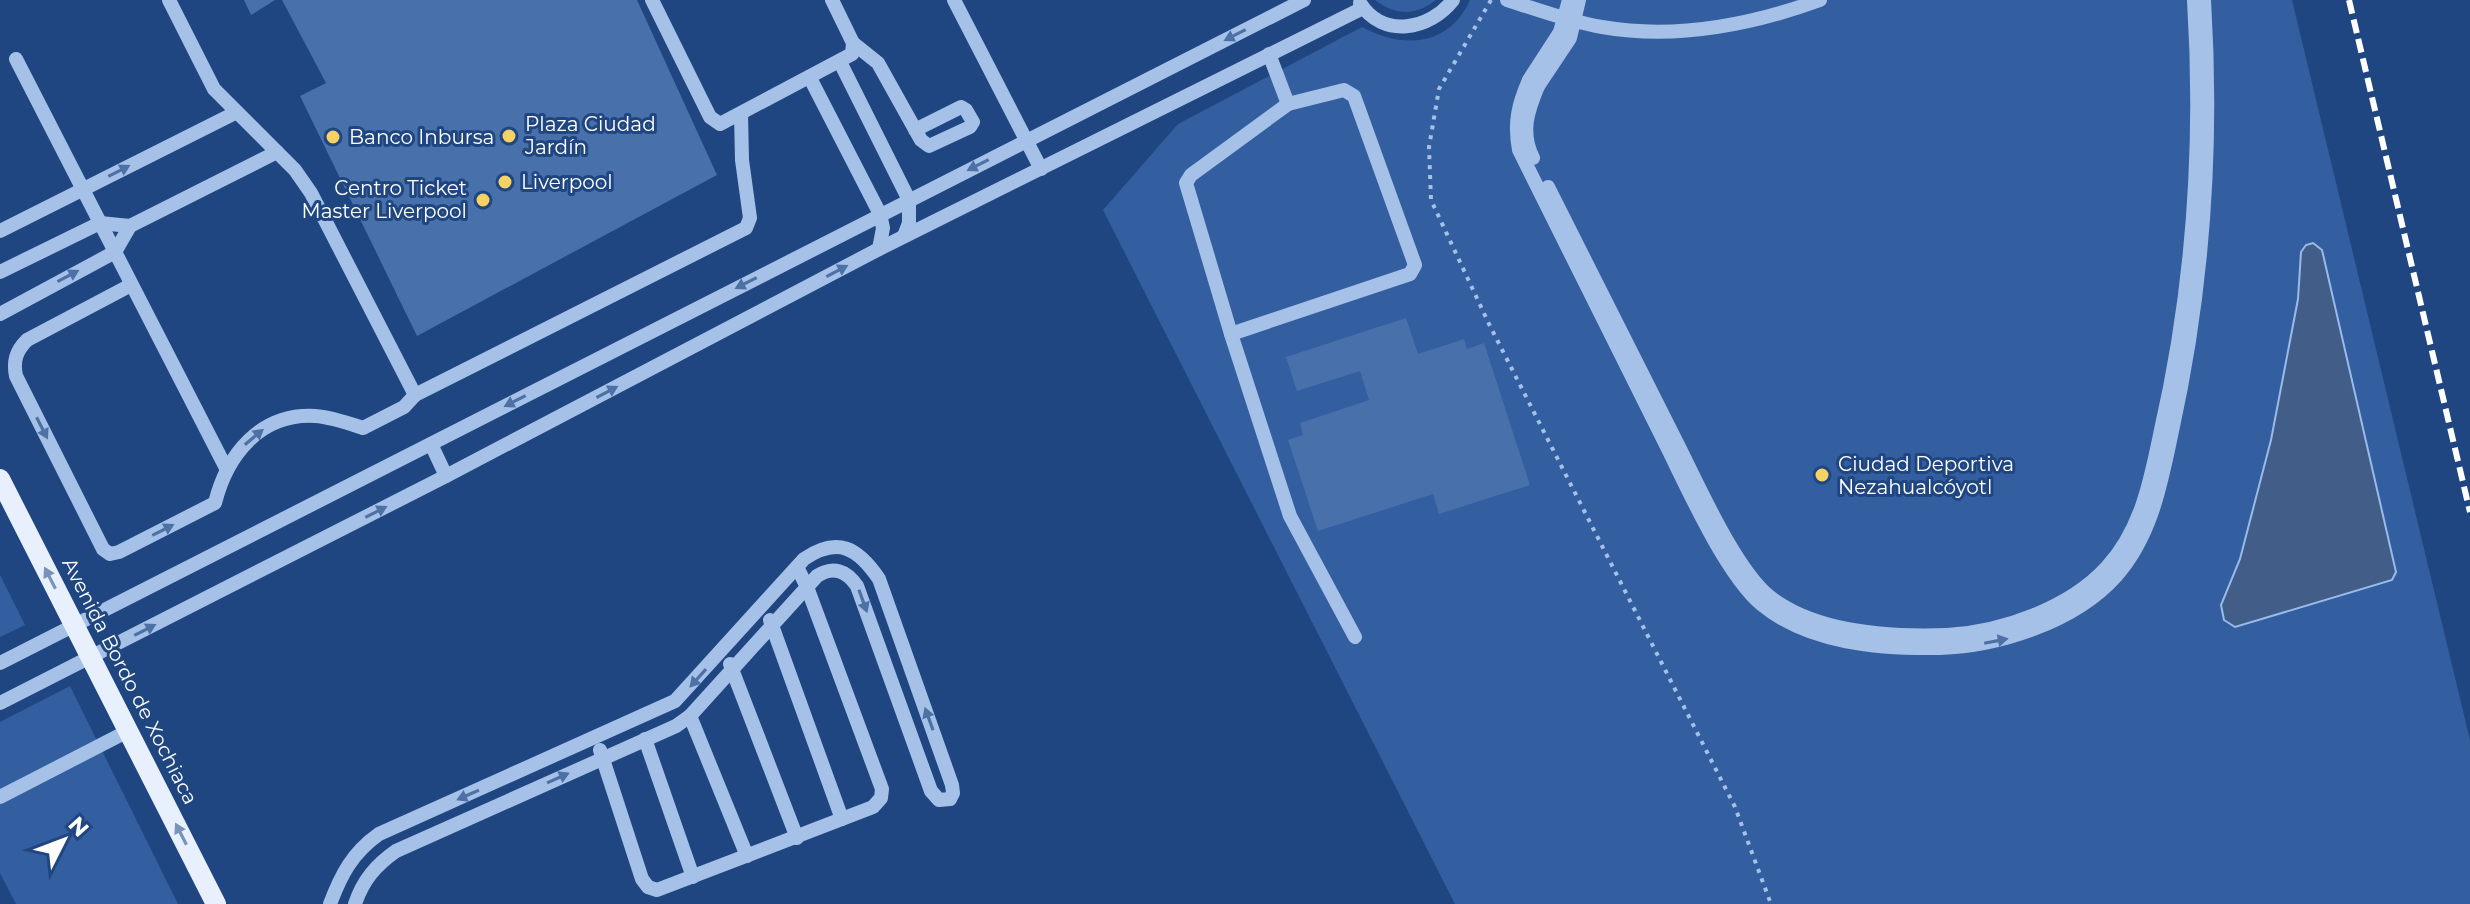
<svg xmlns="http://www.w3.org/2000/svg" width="2470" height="904" font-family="Montserrat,sans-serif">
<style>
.green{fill:#335fa0}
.water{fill:#415d88;stroke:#99bbea;stroke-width:2}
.building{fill:#4870ab}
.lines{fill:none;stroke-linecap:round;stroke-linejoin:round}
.path{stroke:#a5c1e8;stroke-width:4;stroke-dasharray:4 6;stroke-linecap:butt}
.minor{stroke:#a5c1e8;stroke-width:14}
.major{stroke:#e8f0fe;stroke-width:20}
.rail{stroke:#fff;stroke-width:6;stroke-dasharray:14 6;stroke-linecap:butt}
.minor-bridge{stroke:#a5c1e8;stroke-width:14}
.oneway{fill:#4e71a5}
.oneway2{fill:#7992b9}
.poi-dot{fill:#f6d265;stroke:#1f4681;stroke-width:3}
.labels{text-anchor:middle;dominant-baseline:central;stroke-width:6;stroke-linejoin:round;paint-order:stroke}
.poi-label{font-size:20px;fill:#fff;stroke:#1f4681;text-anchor:start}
.street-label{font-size:20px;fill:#fff;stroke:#1f4681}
</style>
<rect width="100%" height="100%" fill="#1f4681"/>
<g class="green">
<path d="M 1375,0 L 1436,0 C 1415,16 1396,16 1375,0 Z"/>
<path d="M 1470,0 L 2292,0 L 2470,740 L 2470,904 L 1455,904 L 1103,210 L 1178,124 L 1362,27 C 1402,49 1449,47 1470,0 Z"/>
<path d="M 0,575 L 25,625 L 0,637 Z"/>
<path d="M 70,686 L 178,904 L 16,904 L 0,873 L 0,722 Z"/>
</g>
<path class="water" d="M 2313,243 L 2322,250 L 2396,572 L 2392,580 L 2235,627 L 2224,620 L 2221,605 L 2240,559 L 2271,440 L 2298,299 L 2301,252 L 2306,245 Z"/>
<g class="building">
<path d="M 244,0 L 275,0 L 251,15 Z"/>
<path d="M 282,0 L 637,0 L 717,175 L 417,336 L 300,96 L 326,83 Z"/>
<path d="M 1406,318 L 1418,354 L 1464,339 L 1467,349 L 1484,343 L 1530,485 L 1439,514 L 1433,494 L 1318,531 L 1288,440 L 1303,435 L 1300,423 L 1369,400 L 1360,371 L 1297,391 L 1286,357 Z"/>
</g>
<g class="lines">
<path class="path" d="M 1491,0 L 1439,89 L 1429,147 L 1431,200 L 1489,324 L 1735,807 L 1771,904"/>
<g class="minor">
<path d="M 169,0 L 214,89 L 295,170 L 311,193 L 415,395"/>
<path d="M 652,0 L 710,117 L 720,124 L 852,54 L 853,43 L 832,0"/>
<path d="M 954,0 L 1041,169"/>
<path d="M 1507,0 C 1539,10 1570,22 1602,27 C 1676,40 1751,25 1820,0"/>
<path d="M 1360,3 C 1383,39 1430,30 1453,0"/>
<path d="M 853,43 L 878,63 L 921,140 L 929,146 L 970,127 L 973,122 L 966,110 L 961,107 L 915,130"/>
<path d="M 1269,54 L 1288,104 L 1344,90 L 1354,96 L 1415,265 L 1410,274 L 1231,334 L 1290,516 L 1355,637"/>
<path d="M 16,59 L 226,468"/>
<path d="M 840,62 L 909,200 L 909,223 L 904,236"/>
<path d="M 810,78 L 880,214 L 883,228 L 879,249"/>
<path d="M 1529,80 C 1518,105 1514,123 1519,150 C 1568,248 1617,347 1666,445 C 1688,489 1725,573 1761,604 C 1809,644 1881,649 1940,648 C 1999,646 2075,622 2116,576 C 2152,535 2161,483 2172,431 C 2203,291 2213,144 2204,0"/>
<path d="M 1533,158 C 1520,132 1528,110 1538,86"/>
<path d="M 1548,187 C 1591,273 1635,360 1679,447 C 1699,487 1736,570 1770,597 C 1816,633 1892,637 1947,635 C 2002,632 2070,608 2107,567 C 2142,529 2151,478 2161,430 C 2193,290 2203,143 2194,0"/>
<path d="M 0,231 L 235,113"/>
<path d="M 0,272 L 100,223 L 130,226"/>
<path d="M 131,285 L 27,340 C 16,351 13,361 16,376 L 103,549 L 110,554 L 119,552 L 215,503 C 227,455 260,413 315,416 C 331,417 348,423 363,428 L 404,407 L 415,395 L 746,228 L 750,218 L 742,160 L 741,114"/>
<path d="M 0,314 L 115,252 L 130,226 L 277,152"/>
<path d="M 1231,334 L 1186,183 L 1191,175 L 1288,104"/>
<path d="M 431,444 L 446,476"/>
<path d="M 770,620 L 842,819"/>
<path d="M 0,663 L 1304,0"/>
<path d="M 730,664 L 797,838"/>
<path d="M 0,703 L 446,476 L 879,249 L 1363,8"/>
<path d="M 690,716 L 747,856"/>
<path d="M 645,739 L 693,877"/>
<path d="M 600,750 L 642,879 L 648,887 L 657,890 L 873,807 L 881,798 L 882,789 L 807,587 L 797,567"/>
<path d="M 0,797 L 128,731"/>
<path d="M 330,904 C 341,875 352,853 379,834 L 675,701 L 804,559 C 838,536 858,548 879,579 L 952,785 L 953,793 L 950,799 L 939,800 L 931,791 L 857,586 C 846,570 833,566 817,576 L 690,716 L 676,726 L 396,851 C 376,865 363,880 355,904"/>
</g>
<path class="major" d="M 0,479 L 216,904"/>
<path class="rail" d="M 2349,0 L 2470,512"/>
<g class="minor-bridge">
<path d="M 1529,80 L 1560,32 L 1569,0"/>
<path d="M 1538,86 L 1570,38 L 1579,0"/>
</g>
</g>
<defs><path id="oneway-solid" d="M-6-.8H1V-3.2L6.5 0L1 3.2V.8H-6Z" transform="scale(2)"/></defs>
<g class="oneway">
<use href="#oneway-solid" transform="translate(1235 35) rotate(153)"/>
<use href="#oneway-solid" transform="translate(978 165) rotate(153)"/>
<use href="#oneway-solid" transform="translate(119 171) rotate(-27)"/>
<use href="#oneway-solid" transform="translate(837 271) rotate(-28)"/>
<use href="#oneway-solid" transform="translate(68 276) rotate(-28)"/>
<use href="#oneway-solid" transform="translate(746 283) rotate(153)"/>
<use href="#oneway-solid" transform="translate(607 392) rotate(-28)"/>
<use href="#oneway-solid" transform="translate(515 401) rotate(153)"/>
<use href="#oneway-solid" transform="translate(42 428) rotate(63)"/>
<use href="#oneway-solid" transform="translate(254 437) rotate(-40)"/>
<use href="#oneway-solid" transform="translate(376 512) rotate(-27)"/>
<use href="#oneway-solid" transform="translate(163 530) rotate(-27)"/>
<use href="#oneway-solid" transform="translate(863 601) rotate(70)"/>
<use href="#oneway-solid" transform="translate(145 630) rotate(-27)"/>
<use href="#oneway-solid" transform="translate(1996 641) rotate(-11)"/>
<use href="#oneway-solid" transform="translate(698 678) rotate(132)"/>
<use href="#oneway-solid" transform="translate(929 719) rotate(-110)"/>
<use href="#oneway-solid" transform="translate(558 778) rotate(-24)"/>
<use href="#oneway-solid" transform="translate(468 795) rotate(156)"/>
</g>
<g class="oneway2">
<use href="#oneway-solid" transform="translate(50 578) rotate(-117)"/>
<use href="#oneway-solid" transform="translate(181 834) rotate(-117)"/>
</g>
<g class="poi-dot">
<circle cx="509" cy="136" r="8"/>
<circle cx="333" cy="137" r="8"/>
<circle cx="505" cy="182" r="8"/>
<circle cx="483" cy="200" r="8"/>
<circle cx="1822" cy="475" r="8"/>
</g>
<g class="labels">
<g class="poi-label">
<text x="525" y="124">Plaza Ciudad<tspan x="525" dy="23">Jardín</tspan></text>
<text x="349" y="137">Banco Inbursa</text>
<text x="521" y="182">Liverpool</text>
<text x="467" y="188" text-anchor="end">Centro Ticket<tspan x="467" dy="23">Master Liverpool</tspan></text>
<text x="1838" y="464">Ciudad Deportiva<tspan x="1838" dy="23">Nezahualcóyotl</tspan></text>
</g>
<g class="street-label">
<text transform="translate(130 681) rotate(63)">Avenida Bordo de Xochiaca</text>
</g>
</g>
<g transform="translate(64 840) rotate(48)" stroke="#1f4681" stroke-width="6" paint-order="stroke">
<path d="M0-6L14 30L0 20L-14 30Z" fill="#ffffff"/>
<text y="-12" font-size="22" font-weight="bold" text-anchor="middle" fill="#ffffff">N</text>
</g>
</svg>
